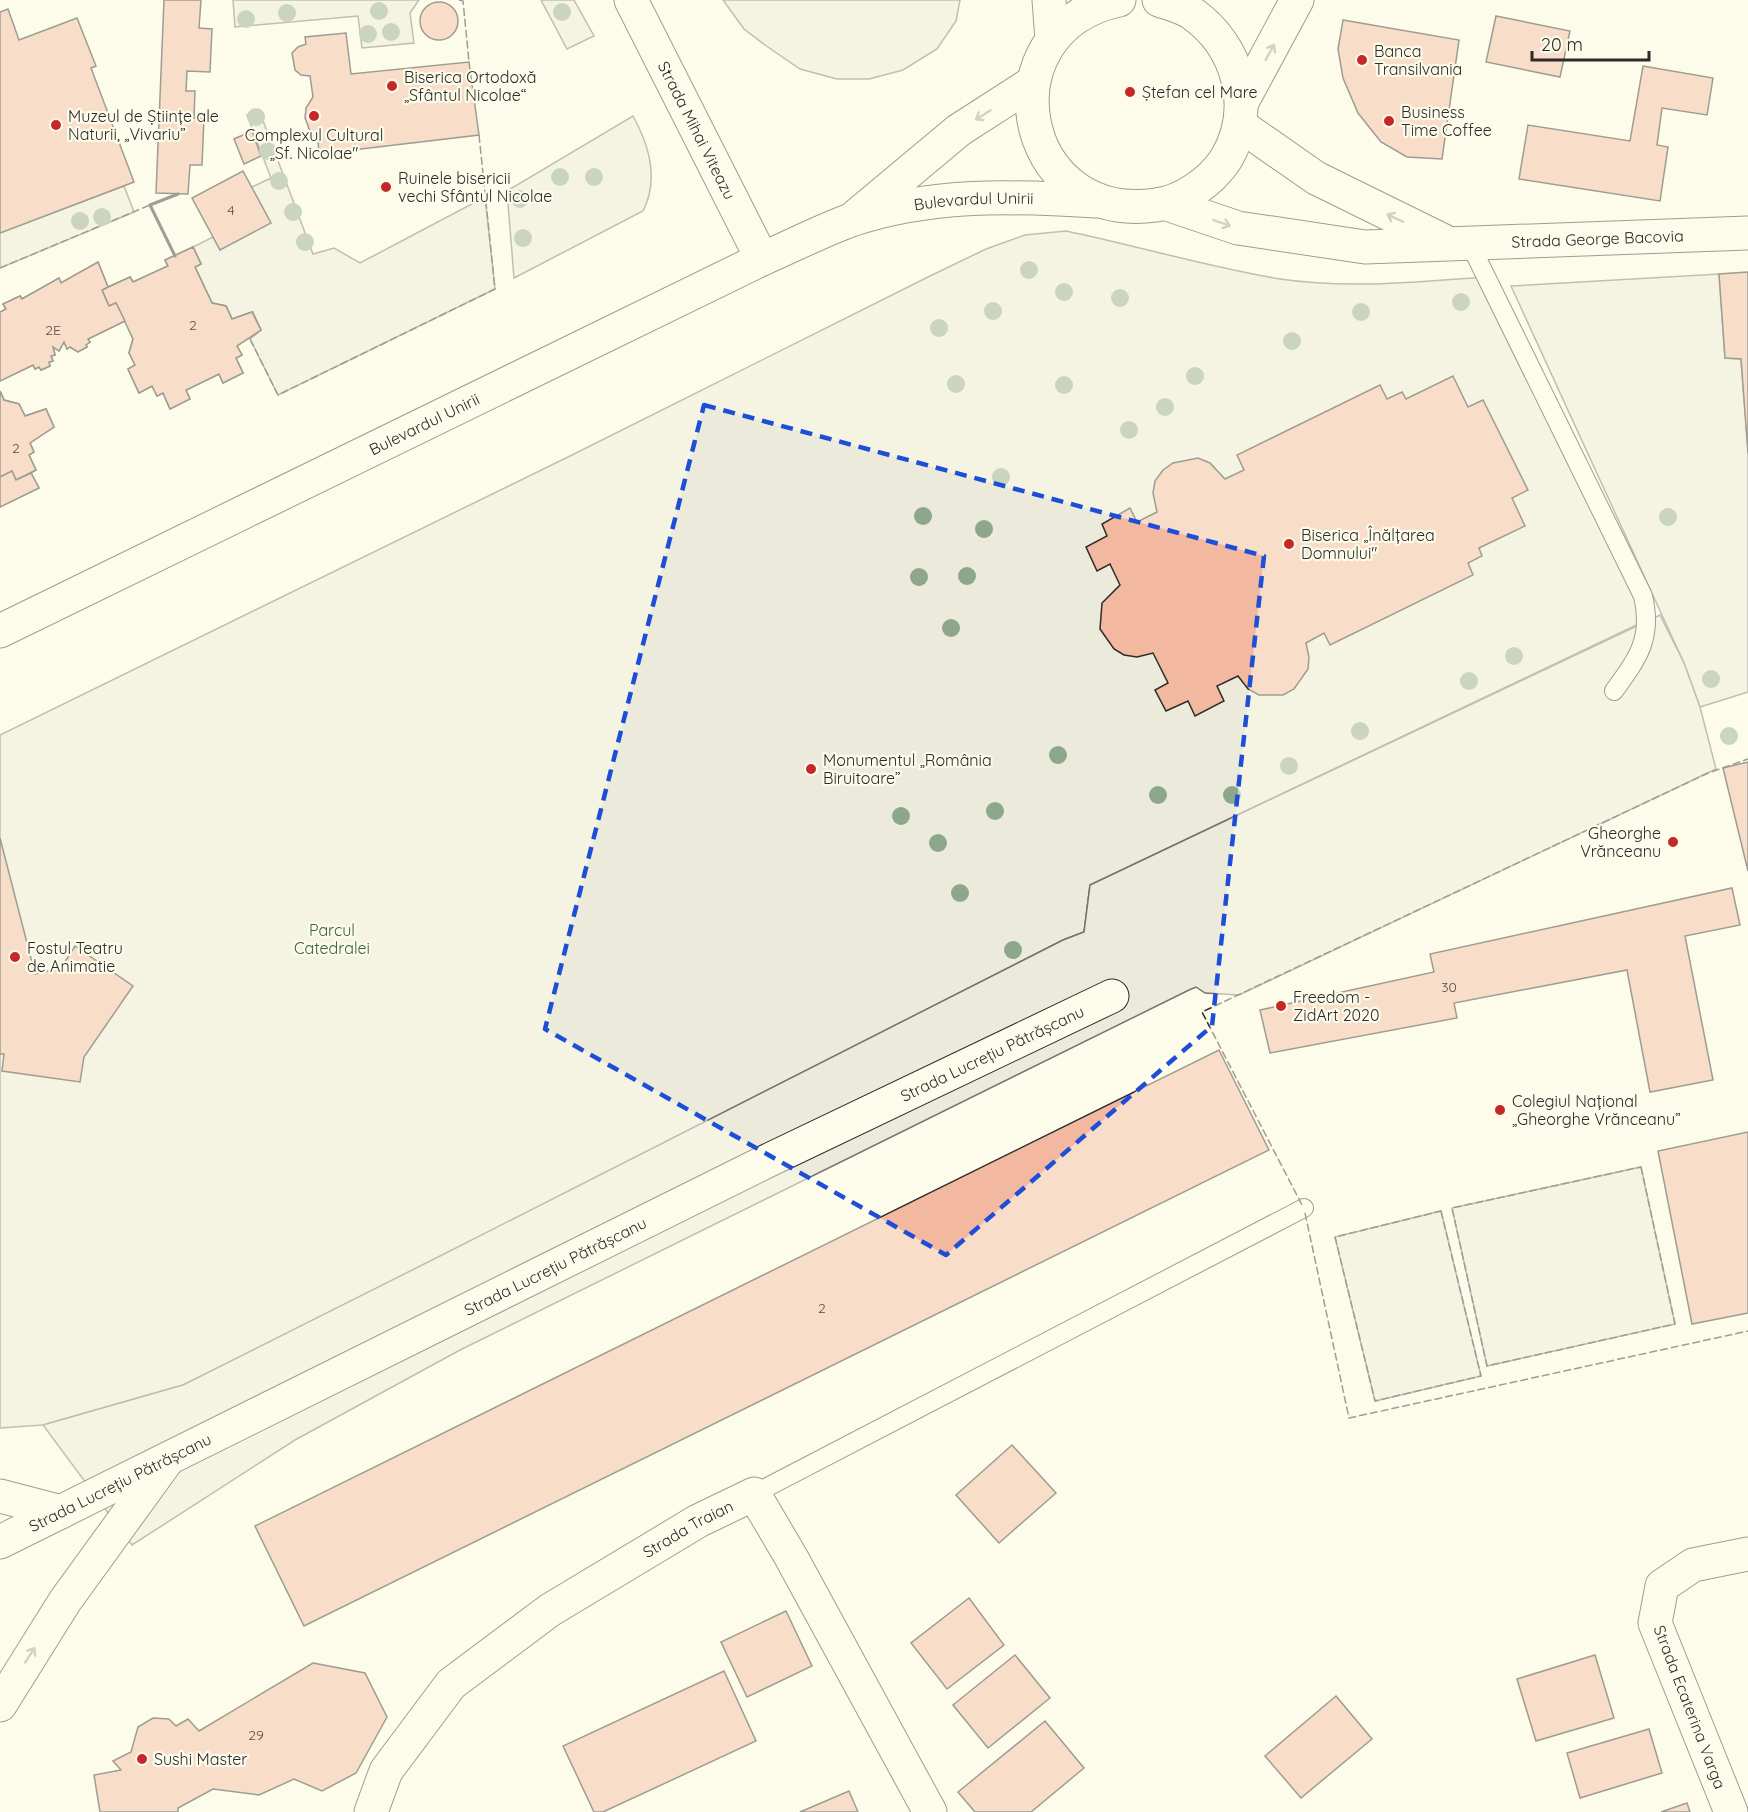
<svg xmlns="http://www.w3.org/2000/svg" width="1748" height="1812" font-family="Quicksand,sans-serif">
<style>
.green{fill:#ecebdb;stroke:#74746e;stroke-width:1.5}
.parking{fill:#eceadb;stroke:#74746e;stroke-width:1.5}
.building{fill:#f2b8a0;stroke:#2b2b2b;stroke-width:1.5}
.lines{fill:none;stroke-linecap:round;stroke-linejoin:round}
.service-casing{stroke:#2b2b2b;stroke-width:20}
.minor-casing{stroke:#2b2b2b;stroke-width:35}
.tertiary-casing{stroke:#2b2b2b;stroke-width:35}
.secondary-casing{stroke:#2b2b2b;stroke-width:35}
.primary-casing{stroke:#2b2b2b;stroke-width:35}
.service{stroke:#fdfbea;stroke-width:18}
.minor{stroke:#fdfbea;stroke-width:33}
.tertiary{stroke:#fdfbea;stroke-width:33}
.secondary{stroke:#fdfbea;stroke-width:33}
.primary{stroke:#fdfbea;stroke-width:33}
.fence{stroke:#2b2b2b;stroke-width:1.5;stroke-dasharray:8 3;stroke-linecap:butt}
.wall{stroke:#2b2b2b;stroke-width:3}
.tree{fill:#8ea78a}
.oneway{stroke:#9e9d94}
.marked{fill:none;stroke:#1d4ed8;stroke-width:4.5;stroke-dasharray:12 8;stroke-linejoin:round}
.poi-dot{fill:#c62828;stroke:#fdfbea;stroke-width:2}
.labels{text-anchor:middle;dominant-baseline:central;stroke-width:4.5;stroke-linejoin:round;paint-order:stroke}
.number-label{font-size:14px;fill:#5d4e48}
.poi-label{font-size:16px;fill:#2b2b2b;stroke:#fdfbea;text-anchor:start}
.street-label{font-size:16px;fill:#2b2b2b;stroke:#fdfbea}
.park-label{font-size:16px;fill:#34623c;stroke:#fdfbea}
</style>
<rect width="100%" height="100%" fill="#fdfbea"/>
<g class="green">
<path d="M 233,0 L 419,0 L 410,13 L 414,43 L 362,48 L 358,16 L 235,27 Z"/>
<path d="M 541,0 L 574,0 L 594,36 L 567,49 Z"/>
<path d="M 259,110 L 313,254 L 334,248 L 360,263 L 485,197 L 495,289 L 278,395 L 250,339 L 261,330 L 253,312 L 232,319 L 226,306 L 212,303 L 195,267 L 201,264 L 193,247 L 213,237 L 220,250 L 252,187 L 271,178 L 247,115 Z"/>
<path d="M 633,116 C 649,145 659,180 643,211 L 514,278 L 507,191 Z"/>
<path d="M 124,186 L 134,212 L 0,268 L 0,233 Z"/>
<path d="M 1066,231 C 1138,246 1208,267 1280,279 C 1348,289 1418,282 1486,277 L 1647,620 L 1090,885 L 1084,932 L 1063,940 L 280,1338 L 183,1385 L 43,1425 L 0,1428 L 0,735 L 572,455 L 928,277 L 986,249 L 1025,235 Z"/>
<path d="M 1719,274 L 1725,358 L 1741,359 L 1748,451 L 1748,692 L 1700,707 L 1684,663 L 1511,286 Z"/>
<path d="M 1641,1167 L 1675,1324 L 1487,1366 L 1452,1208 Z"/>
<path d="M 1441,1211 L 1481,1376 L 1375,1401 L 1335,1237 Z"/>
</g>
<g class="parking">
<path d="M 723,0 L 960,0 L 956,21 L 937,49 L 903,70 L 869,79 L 837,79 L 800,69 L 765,45 L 744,29 Z"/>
<path d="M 1660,615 L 1684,663 L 1700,707 L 1716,769 L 1239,995 L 1205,993 L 1196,987 L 1189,990 L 460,1350 L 295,1440 L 132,1545 L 43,1425 L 183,1385 L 446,1253 L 1063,940 L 1084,932 L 1090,885 Z"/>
</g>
<g class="building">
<path d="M 164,0 L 201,0 L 199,28 L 212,29 L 210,72 L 187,71 L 186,91 L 195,91 L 194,118 L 204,118 L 202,165 L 190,165 L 188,194 L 156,193 Z"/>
<circle cx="439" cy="21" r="19"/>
<path d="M 8,9 L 19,40 L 77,18 L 96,66 L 91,68 L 134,182 L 0,233 L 0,12 Z"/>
<path d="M 1496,16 L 1570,31 L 1560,77 L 1486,62 Z"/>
<path d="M 1343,20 L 1459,40 L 1442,159 L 1407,157 L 1381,142 L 1358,113 L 1343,78 L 1338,49 Z"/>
<path d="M 346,33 L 351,74 L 469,62 L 479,135 L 319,154 L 318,141 L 311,134 L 305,118 L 306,108 L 313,97 L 310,76 L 301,75 L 295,70 L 292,53 L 298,47 L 306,44 L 305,37 Z"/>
<path d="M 1643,66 L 1713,78 L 1707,115 L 1662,108 L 1657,145 L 1668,147 L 1660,201 L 1519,179 L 1528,125 L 1630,141 Z"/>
<path d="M 252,131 L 261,156 L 244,164 L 234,139 Z"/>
<path d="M 243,171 L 271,223 L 220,250 L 192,198 Z"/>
<path d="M 193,247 L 201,264 L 195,267 L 212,303 L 226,306 L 232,319 L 252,312 L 261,330 L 237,346 L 242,355 L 236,358 L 243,373 L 223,383 L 219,374 L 186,390 L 190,399 L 170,409 L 163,393 L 157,396 L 152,386 L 139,393 L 128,369 L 135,365 L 129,353 L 133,339 L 125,321 L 88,339 L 90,342 L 86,345 L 87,347 L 78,352 L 70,347 L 67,349 L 64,342 L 59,351 L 53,347 L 55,355 L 51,356 L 53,361 L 49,362 L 50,366 L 41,370 L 39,367 L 35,369 L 33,365 L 0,381 L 0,312 L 6,309 L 3,304 L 20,296 L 22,299 L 59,278 L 61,283 L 98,262 L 108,287 L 130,277 L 133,282 L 168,266 L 165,260 Z"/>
<path d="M 193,247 L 201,264 L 195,267 L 212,303 L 226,306 L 232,319 L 252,312 L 261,330 L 237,346 L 242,355 L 236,358 L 243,373 L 223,383 L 219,374 L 186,390 L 190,399 L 170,409 L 163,393 L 157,396 L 152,386 L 139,393 L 128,369 L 135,365 L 129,353 L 133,339 L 116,303 L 109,306 L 102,290 L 130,277 L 133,282 L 168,266 L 165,260 Z"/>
<path d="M 98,262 L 108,287 L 102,290 L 109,306 L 116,303 L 125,321 L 88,339 L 90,342 L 86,345 L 87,347 L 78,352 L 70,347 L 67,349 L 64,342 L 59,351 L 53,347 L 55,355 L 51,356 L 53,361 L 49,362 L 50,366 L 41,370 L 39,367 L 35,369 L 33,365 L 0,381 L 0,312 L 6,309 L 3,304 L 20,296 L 22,299 L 59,278 L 61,283 Z"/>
<path d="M 1748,272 L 1748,453 L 1741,359 L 1725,358 L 1719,274 Z"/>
<path d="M 1453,376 L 1468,407 L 1483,400 L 1528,490 L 1512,498 L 1525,526 L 1479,548 L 1482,556 L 1468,563 L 1473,575 L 1330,645 L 1324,633 L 1306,643 L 1309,657 L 1308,669 L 1294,689 L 1283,695 L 1259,695 L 1248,689 L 1238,676 L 1217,686 L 1224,701 L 1195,716 L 1188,701 L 1166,711 L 1155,690 L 1168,683 L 1153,653 L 1137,657 L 1124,655 L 1114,649 L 1100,629 L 1102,603 L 1120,585 L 1110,564 L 1097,571 L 1086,547 L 1107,536 L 1102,524 L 1130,508 L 1137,522 L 1157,512 L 1153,493 L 1155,481 L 1163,470 L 1173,463 L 1198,458 L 1210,463 L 1225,479 L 1244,470 L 1237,455 L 1380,385 L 1387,399 L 1402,392 L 1406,399 Z"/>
<path d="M 0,391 L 4,400 L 19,404 L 25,416 L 46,409 L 54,427 L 30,443 L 34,452 L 29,455 L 36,470 L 31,473 L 39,488 L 0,507 Z"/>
<path d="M 0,391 L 4,400 L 19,404 L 25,416 L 46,409 L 54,427 L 30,443 L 34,452 L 29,455 L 36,470 L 16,480 L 12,471 L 0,477 Z"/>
<path d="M 12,471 L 16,480 L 31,473 L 39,488 L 0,507 L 0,477 Z"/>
<path d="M 1748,762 L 1748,871 L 1723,768 Z"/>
<path d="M 0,838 L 35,974 L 61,968 L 75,946 L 133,986 L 84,1057 L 80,1082 L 2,1071 L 4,1054 L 0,1054 Z"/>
<path d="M 1732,888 L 1740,925 L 1685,936 L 1713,1080 L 1650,1092 L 1627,970 L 1454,1003 L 1457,1018 L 1270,1053 L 1260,1010 L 1434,972 L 1430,954 Z"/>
<path d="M 1219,1050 L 1269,1150 L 304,1626 L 255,1526 Z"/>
<path d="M 1748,1132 L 1748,1313 L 1692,1324 L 1658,1151 Z"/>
<path d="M 1012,1445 L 1056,1493 L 999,1543 L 956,1495 Z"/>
<path d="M 969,1598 L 1004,1645 L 947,1689 L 911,1643 Z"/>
<path d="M 786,1611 L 812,1666 L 747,1697 L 721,1642 Z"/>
<path d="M 1015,1655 L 1050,1698 L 988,1748 L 953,1705 Z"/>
<path d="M 1595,1655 L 1614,1718 L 1536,1741 L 1517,1679 Z"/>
<path d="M 313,1663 L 365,1673 L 387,1717 L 356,1773 L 322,1791 L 294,1779 L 259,1795 L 213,1789 L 178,1808 L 178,1812 L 100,1812 L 94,1775 L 121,1770 L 113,1761 L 131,1752 L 138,1727 L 153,1718 L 169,1719 L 176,1726 L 188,1719 L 199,1731 Z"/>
<path d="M 724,1671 L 756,1741 L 603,1812 L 594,1812 L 563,1746 Z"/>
<path d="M 1336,1696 L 1372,1739 L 1301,1798 L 1265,1756 Z"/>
<path d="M 1045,1721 L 1084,1768 L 1031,1812 L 975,1812 L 958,1792 Z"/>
<path d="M 1649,1729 L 1662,1773 L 1580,1798 L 1567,1753 Z"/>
<path d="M 849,1791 L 858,1812 L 800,1812 Z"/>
<path d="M 1687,1803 L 1690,1812 L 1661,1812 Z"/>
</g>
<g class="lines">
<defs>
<g id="service">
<path d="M 1469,242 L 1643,596 C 1653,638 1638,658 1614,691"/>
<path d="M 754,1494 L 1304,1208"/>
</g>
<g id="minor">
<path id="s1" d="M 0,1542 L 767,1161 L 1112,996"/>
<path id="s2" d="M 371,1812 L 386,1771 L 451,1684 L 550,1610 L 698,1521 L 754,1494 L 791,1557 L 930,1812"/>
<path d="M 1731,1812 L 1655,1623 L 1662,1586 L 1693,1565 L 1748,1554"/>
</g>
<g id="tertiary">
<path id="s3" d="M 631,0 L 762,259"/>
<path d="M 1240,125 L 1316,178 L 1444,241"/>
<path id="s4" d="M 1167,204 L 1238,228 L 1365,247 L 1748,233"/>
</g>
<path id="secondary" d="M 1049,0 L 1052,40"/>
<g id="primary">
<path d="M 1119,0 C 982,29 1017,225 1156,205 C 1182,202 1211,182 1226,159 C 1256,109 1239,47 1193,14 C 1184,7 1170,4 1159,0"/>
<path d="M 1242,102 L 1297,0"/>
<path d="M 856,216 L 959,130 L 1032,83"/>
<path id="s5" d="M 0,631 L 762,259 C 792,246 821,231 851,220 C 932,193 1012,196 1096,201"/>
<path d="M 0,1496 L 61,1512"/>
<path d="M 0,1705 L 65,1601 L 168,1459"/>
</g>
</defs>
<use href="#service" class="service-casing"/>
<use href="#minor" class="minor-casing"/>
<use href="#tertiary" class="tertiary-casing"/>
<use href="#secondary" class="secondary-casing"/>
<use href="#primary" class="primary-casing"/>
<use href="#service" class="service"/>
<use href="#minor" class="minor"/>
<use href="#tertiary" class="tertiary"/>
<use href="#secondary" class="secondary"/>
<use href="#primary" class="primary"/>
<g class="fence">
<path d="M 459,0 L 463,1 L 469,62"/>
<path d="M 0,268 L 150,205"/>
<path d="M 250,339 L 278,395 L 495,289 L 479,135"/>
<path d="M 1641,1167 L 1675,1324 L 1487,1366 L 1452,1208 Z"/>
<path d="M 1302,1205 L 1202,1012 L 1708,773 L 1748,759"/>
<path d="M 1441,1211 L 1481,1376 L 1375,1401 L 1335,1237 Z"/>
<path d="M 1305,1213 L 1349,1418 L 1748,1331"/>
</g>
<path class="wall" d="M 175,256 L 150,205 L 178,194"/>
</g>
<g class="tree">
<circle cx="379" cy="11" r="9"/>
<circle cx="562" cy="12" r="9"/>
<circle cx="287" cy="13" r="9"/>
<circle cx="246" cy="19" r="9"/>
<circle cx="391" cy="32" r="9"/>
<circle cx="368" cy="34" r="9"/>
<circle cx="256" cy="117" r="9"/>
<circle cx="268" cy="151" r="9"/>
<circle cx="560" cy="177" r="9"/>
<circle cx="594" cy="177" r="9"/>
<circle cx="279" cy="181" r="9"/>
<circle cx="520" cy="199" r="9"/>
<circle cx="293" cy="212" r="9"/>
<circle cx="102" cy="217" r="9"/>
<circle cx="80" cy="221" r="9"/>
<circle cx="523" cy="238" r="9"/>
<circle cx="305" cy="242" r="9"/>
<circle cx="1029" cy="270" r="9"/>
<circle cx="1064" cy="292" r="9"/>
<circle cx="1120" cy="298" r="9"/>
<circle cx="1461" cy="302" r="9"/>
<circle cx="993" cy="311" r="9"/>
<circle cx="1361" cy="312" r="9"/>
<circle cx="939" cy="328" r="9"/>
<circle cx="1292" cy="341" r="9"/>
<circle cx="1195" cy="376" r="9"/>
<circle cx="956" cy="384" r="9"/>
<circle cx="1064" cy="385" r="9"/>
<circle cx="1165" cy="407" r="9"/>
<circle cx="1129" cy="430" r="9"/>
<circle cx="1001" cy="477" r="9"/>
<circle cx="923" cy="516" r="9"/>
<circle cx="1668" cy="517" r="9"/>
<circle cx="984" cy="529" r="9"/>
<circle cx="967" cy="576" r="9"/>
<circle cx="919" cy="577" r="9"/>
<circle cx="951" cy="628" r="9"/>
<circle cx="1514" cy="656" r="9"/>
<circle cx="1711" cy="679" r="9"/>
<circle cx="1469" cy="681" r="9"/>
<circle cx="1360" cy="731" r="9"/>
<circle cx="1729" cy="736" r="9"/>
<circle cx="1058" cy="755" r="9"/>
<circle cx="1289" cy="766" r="9"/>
<circle cx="1158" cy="795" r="9"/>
<circle cx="1232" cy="795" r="9"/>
<circle cx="995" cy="811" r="9"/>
<circle cx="901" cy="816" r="9"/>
<circle cx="938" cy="843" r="9"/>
<circle cx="960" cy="893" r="9"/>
<circle cx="1013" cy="950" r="9"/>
</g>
<defs><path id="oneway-shaft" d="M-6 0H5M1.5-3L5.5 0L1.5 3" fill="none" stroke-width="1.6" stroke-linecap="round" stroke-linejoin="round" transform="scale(1.5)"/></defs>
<g class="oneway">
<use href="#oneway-shaft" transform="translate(1270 52) rotate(-61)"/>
<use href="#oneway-shaft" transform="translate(983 115) rotate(148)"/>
<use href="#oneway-shaft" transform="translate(1395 218) rotate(-155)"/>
<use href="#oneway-shaft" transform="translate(1222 223) rotate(19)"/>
<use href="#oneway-shaft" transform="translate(30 1655) rotate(-57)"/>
</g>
<path d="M0 0H1748V1812H0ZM 704,405 L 1264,556 L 1212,1026 L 946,1255 L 545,1029 Z" fill="#fdfbea" fill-opacity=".55" fill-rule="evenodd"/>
<path class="marked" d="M 704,405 L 1264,556 L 1212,1026 L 946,1255 L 545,1029 Z"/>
<g class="poi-dot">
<circle cx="1362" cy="60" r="6"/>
<circle cx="392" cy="86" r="6"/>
<circle cx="1130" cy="92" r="6"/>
<circle cx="314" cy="116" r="6"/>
<circle cx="1389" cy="121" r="6"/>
<circle cx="56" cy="125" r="6"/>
<circle cx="386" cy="187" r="6"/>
<circle cx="1289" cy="544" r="6"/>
<circle cx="811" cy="769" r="6"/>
<circle cx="1673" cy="842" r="6"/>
<circle cx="15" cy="957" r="6"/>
<circle cx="1281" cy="1006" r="6"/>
<circle cx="1500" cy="1110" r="6"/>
<circle cx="142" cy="1759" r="6"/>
</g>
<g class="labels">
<g class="number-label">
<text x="231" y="210">4</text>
<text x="193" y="325">2</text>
<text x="53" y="330">2E</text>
<text x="16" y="448">2</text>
<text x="1449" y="987">30</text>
<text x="822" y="1308">2</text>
<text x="256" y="1735">29</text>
</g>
<g class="poi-label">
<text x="1374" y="51">Banca<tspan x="1374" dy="18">Transilvania</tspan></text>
<text x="404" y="77">Biserica Ortodoxă<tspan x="404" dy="18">„Sfântul Nicolae“</tspan></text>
<text x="1142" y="92">Ștefan cel Mare</text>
<text x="1401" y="112">Business<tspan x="1401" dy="18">Time Coffee</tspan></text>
<text x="68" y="116">Muzeul de Științe ale<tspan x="68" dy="18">Naturii, „Vivariu”</tspan></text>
<text x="314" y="135" text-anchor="middle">Complexul Cultural<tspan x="314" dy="18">„Sf. Nicolae"</tspan></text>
<text x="398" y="178">Ruinele bisericii<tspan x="398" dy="18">vechi Sfântul Nicolae</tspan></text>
<text x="1301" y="535">Biserica „Înălțarea<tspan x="1301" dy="18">Domnului"</tspan></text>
<text x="823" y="760">Monumentul „România<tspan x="823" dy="18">Biruitoare”</tspan></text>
<text x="1661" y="833" text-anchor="end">Gheorghe<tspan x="1661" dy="18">Vrănceanu</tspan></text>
<text x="27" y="948">Fostul Teatru<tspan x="27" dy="18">de Animatie</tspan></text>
<text x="1293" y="997">Freedom -<tspan x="1293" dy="18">ZidArt 2020</tspan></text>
<text x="1512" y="1101">Colegiul Național<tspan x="1512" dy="18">„Gheorghe Vrănceanu”</tspan></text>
<text x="154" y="1759">Sushi Master</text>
</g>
<g class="street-label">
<text stroke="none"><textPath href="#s3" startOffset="146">Strada Mihai Viteazu</textPath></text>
<text stroke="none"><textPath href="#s5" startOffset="1070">Bulevardul Unirii</textPath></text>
<text stroke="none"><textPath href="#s4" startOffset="436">Strada George Bacovia</textPath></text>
<text stroke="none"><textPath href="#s5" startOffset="472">Bulevardul Unirii</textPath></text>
<text stroke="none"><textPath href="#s1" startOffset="1106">Strada Lucrețiu Pătrășcanu</textPath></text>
<text stroke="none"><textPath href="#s1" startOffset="620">Strada Lucrețiu Pătrășcanu</textPath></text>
<text stroke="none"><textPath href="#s1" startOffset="134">Strada Lucrețiu Pătrășcanu</textPath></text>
<text stroke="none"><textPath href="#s2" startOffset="436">Strada Traian</textPath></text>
<text transform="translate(1690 1707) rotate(69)">Strada Ecaterina Varga</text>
</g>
<g class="park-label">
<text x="332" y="930">Parcul<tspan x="332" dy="18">Catedralei</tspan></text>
</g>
</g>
<path d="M1532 51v9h117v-9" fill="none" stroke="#2b2b2b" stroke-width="3"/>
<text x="1541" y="51" font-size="18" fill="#2b2b2b" stroke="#fdfbea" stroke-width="4.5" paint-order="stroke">20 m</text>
</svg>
